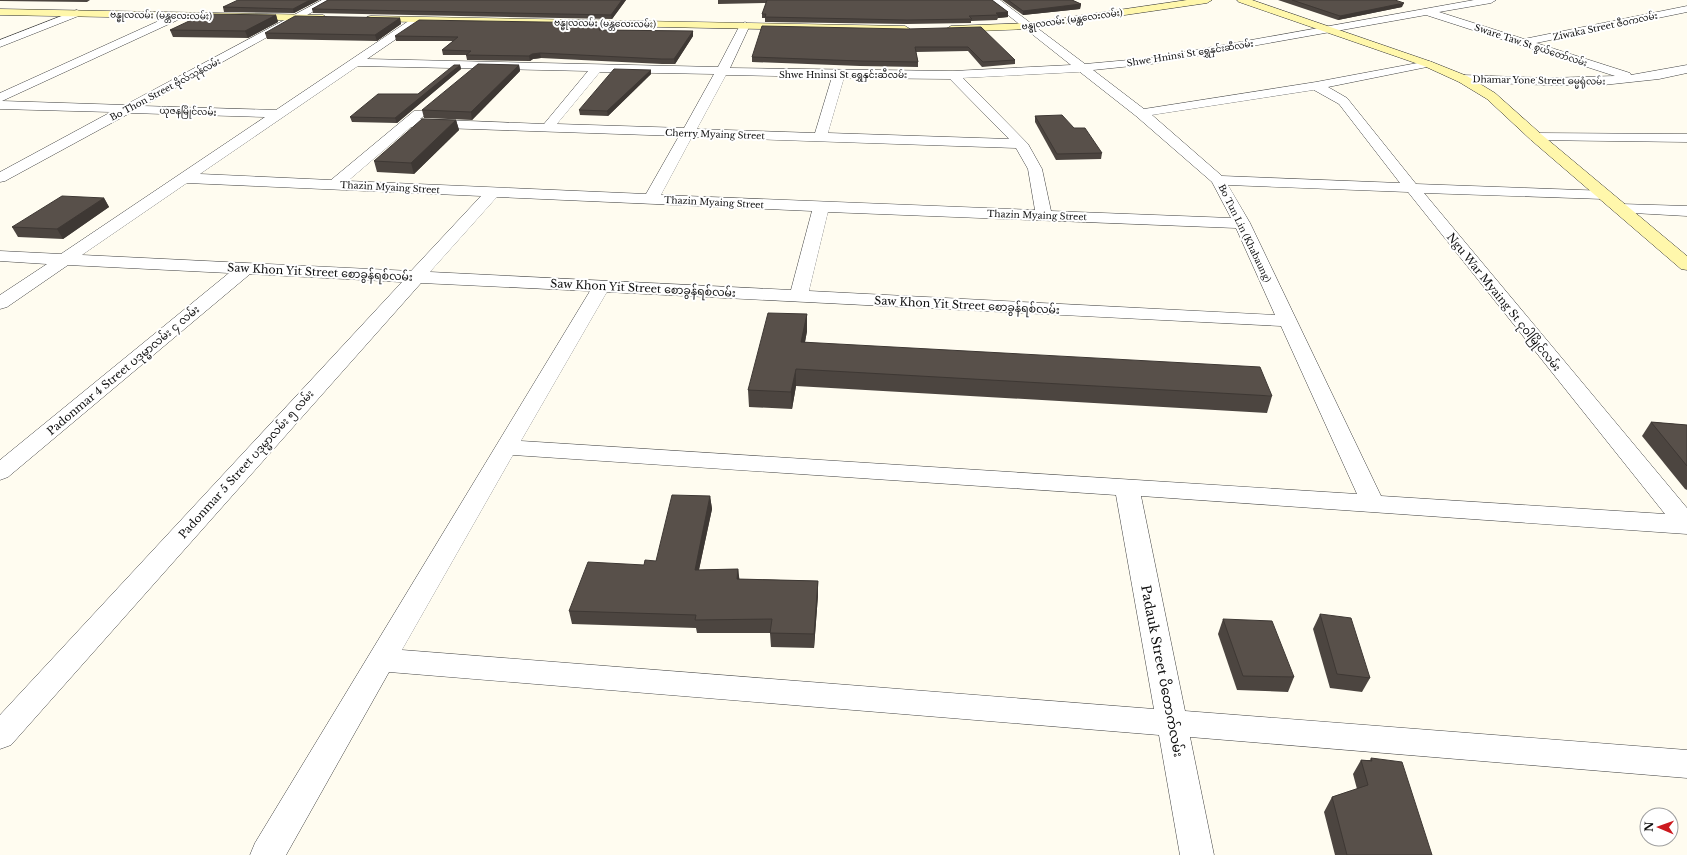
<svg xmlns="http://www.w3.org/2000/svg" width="1687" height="855" font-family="'Libre Baskerville','Noto Sans Myanmar',serif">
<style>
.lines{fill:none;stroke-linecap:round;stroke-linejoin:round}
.street-casing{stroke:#424242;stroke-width:1}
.secondary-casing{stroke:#313131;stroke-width:1}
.street{fill:#fff;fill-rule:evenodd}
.secondary{fill:#fff7ab;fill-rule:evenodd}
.wall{fill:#4c4540}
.shaded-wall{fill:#3e3834}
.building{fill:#58504a;stroke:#3e3834}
.labels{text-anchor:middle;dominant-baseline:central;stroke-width:4;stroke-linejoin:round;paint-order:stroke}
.far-street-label{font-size:9px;fill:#0f0f0f;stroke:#fff}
.street-label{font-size:11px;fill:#0f0f0f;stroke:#fff}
.near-street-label{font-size:13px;fill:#0f0f0f;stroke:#fff}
</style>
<rect width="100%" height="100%" fill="#fffcf0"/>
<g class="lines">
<defs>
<g id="street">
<path d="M 322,0 L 334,0 L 143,106 L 276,110 L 413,18 L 421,18 L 422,20 L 421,22 L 367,59 L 718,67 L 740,25 L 745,22 L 750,25 L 730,68 L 953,71 L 1071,65 L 989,0 L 1000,0 L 1085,64 L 1151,58 L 1474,0 L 1496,0 L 1491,3 L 1439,12 L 1524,39 L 1687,6 L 1687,12 L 1536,43 L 1630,73 L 1631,75 L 1687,65 L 1687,73 L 1659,79 L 1603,85 L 1547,85 L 1459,82 L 1457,79 L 1459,76 L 1463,75 L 1547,78 L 1615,76 L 1426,15 L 1151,64 L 1093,70 L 1144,109 L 1316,82 L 1428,61 L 1432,62 L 1434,64 L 1432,66 L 1328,87 L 1347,98 L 1416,184 L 1608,191 L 1611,194 L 1608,197 L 1603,199 L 1424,193 L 1687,508 L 1687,534 L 1141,496 L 1185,711 L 1687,750 L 1687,778 L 1190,737 L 1214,855 L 1180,855 L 1159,735 L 389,672 L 286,855 L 250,855 L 255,843 L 590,291 L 421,283 L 11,745 L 0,749 L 0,715 L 402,282 L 250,274 L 8,477 L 0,480 L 0,460 L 229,273 L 68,265 L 7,307 L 0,309 L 0,295 L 47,264 L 0,261 L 0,251 L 61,254 L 265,117 L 130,113 L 5,181 L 0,182 L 0,172 L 111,112 L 0,109 L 0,93 L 174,14 L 182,14 L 183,16 L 182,18 L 2,101 L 125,105 ZM 358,66 L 588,71 L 544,124 L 420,119 L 426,114 L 424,111 L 414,111 L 331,180 L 200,174 ZM 600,72 L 714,74 L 684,128 L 557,124 ZM 1080,72 L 1136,116 L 1212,182 L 1231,218 L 1051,211 L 1042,169 L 1028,144 L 963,78 ZM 726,75 L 832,77 L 815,133 L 697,129 ZM 844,78 L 950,79 L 1009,139 L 828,133 ZM 1314,90 L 1339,104 L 1400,183 L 1222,176 L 1152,115 ZM 411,127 L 679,136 L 646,194 L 348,181 ZM 692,137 L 1016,148 L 1028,169 L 1035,210 L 661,195 ZM 187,183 L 481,196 L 411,271 L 82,255 ZM 1228,185 L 1408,192 L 1665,514 L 1381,496 L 1250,223 ZM 497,197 L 812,211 L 791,290 L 430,272 ZM 828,212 L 1236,228 L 1275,315 L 809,291 ZM 607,292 L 1281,326 L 1357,494 L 521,441 ZM 513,455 L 1116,495 L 1154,709 L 402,650 Z"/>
<path d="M 77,10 L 82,13 L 81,15 L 0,47 L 0,40 Z"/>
<path d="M 1536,133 L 1687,134 L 1687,142 L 1531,140 L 1529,137 L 1531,134 Z"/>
<path d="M 1621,204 L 1687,206 L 1687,216 L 1615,212 L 1613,209 L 1615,206 Z"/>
</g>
<g id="secondary">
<path d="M 1187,0 L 1212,0 L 1207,3 L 1029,29 L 951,32 L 946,29 L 951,26 L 1029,23 Z"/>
<path d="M 1237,0 L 1252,0 L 1432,62 L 1467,76 L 1495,93 L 1541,134 L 1687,256 L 1687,270 L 1681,269 L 1531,140 L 1487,99 L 1459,82 L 1424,66 L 1239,2 Z"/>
<path d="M 0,9 L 323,15 L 328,18 L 323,21 L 0,15 Z"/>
<path d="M 371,16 L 905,26 L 910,29 L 905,32 L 367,21 L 366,19 L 367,17 Z"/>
</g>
</defs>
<use href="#street" class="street-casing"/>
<use href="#secondary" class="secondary-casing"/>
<use href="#street" class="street"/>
<use href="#secondary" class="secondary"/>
</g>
<g class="wall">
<path d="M 0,0 L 90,0 L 87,2 L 0,1 Z"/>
<path d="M 319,0 L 294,13 L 224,12 L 223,7 Z"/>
<path d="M 328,0 L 626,0 L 612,19 L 313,13 L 312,9 Z"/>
<path d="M 718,0 L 992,0 L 1008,12 L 1008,17 L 998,18 L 997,20 L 971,21 L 971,23 L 907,24 L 765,22 L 765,18 L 762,18 L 762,14 L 766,3 L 718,4 Z"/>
<path d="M 1002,0 L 1072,0 L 1081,4 L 1080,9 L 1023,15 Z"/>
<path d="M 1278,0 L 1395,0 L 1402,7 L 1338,20 Z"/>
<path d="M 276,15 L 278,22 L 248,38 L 173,37 L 170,30 Z"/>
<path d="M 400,18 L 401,24 L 377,41 L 267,39 L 265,33 Z"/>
<path d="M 605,28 L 603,30 L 693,31 L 693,36 L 675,64 L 662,64 L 541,58 L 533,59 L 530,61 L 467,60 L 466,55 L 443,55 L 442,50 L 453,41 L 396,41 L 395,36 Z"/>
<path d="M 907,29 L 1015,60 L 1015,64 L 982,67 L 968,51 L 916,52 L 918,62 L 918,67 L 860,66 L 752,62 L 752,57 Z"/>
<path d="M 460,65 L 461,69 L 397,123 L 352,122 L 350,117 L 418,94 Z"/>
<path d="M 519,65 L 520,71 L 472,120 L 424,118 L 422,110 Z"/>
<path d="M 651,70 L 651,74 L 608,116 L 580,115 L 579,110 Z"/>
<path d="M 1035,116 L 1074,128 L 1102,153 L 1101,159 L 1056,160 L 1035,122 Z"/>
<path d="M 456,120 L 459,130 L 414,174 L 377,172 L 374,161 Z"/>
<path d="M 104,198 L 109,207 L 63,239 L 18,237 L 12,227 Z"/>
<path d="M 807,314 L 807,331 L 805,342 L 1272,396 L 1267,413 L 796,386 L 792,409 L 749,407 L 748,390 Z"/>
<path d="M 1651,422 L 1687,425 L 1687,490 L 1685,489 L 1642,436 Z"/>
<path d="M 710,496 L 712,509 L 699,570 L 738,569 L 739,579 L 818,581 L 818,595 L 814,648 L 771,647 L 770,633 L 697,633 L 696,628 L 572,624 L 569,611 L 644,565 L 656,561 Z"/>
<path d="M 1320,614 L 1370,678 L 1362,692 L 1330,688 L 1313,629 Z"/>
<path d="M 1223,619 L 1294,677 L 1288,692 L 1237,690 L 1218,634 Z"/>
<path d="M 1371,758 L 1432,855 L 1335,855 L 1324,812 L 1332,797 L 1357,789 L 1353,774 L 1361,760 L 1370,760 Z"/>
</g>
<g class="shaded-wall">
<path d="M 310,0 L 319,0 L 294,13 L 293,9 Z"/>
<path d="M 622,0 L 626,0 L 612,19 L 611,15 Z"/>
<path d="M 1404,3 L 1402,7 L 1338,20 L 1340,16 Z"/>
<path d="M 1081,4 L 1080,9 L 1023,15 L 1023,11 Z"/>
<path d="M 1008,12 L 1008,17 L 998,18 L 998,15 L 996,13 Z"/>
<path d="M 276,15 L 278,22 L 248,38 L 245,31 Z"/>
<path d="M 400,18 L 401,24 L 377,41 L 375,35 Z"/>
<path d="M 604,23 L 605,28 L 600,35 L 599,30 Z"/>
<path d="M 693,31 L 693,36 L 675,64 L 674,59 Z"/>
<path d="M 540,53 L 541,58 L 533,59 L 530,61 L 529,56 L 532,54 Z"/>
<path d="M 460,65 L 461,69 L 397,123 L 395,118 Z"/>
<path d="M 519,65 L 520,71 L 472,120 L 471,112 Z"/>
<path d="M 651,70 L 651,74 L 608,116 L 607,111 Z"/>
<path d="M 456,120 L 459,130 L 414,174 L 411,163 Z"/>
<path d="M 104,198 L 109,207 L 63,239 L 57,229 Z"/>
<path d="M 807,314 L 807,331 L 802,358 L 801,342 Z"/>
<path d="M 796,369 L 796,386 L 792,409 L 791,392 Z"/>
<path d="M 710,496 L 712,509 L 696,583 L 695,570 Z"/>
<path d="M 738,569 L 740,583 L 737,579 Z"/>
<path d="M 818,581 L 818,595 L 814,648 L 814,634 Z"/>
</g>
<g class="building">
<path d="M 238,0 L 310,0 L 293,9 L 223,7 Z"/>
<path d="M 328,0 L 622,0 L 611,15 L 312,9 Z"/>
<path d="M 767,0 L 992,0 L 1008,12 L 996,13 L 998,15 L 969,16 L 972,19 L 907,20 L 765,17 L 766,14 L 762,14 Z"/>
<path d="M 1008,0 L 1072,0 L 1081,4 L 1023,11 Z"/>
<path d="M 1292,0 L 1395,0 L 1404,3 L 1340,16 Z"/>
<path d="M 204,14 L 276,15 L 245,31 L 170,30 Z"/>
<path d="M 295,16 L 400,18 L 375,35 L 265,33 Z"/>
<path d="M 419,20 L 604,23 L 599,30 L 693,31 L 674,59 L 661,59 L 540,53 L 532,54 L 529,56 L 466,55 L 471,51 L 442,50 L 458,37 L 395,36 Z"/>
<path d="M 762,26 L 907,29 L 981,27 L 1015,60 L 983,62 L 968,47 L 915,47 L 918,62 L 860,61 L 752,57 Z"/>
<path d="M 478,64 L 519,65 L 471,112 L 422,110 Z"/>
<path d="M 454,65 L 460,65 L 395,118 L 350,117 L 378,94 L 418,94 Z"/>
<path d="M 614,69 L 651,70 L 607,111 L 579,110 Z"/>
<path d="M 1062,115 L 1074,128 L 1085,128 L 1102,153 L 1057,154 L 1035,116 Z"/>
<path d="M 422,119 L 456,120 L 411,163 L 374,161 Z"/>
<path d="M 62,196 L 104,198 L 57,229 L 12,227 Z"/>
<path d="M 768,313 L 807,314 L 801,342 L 1260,367 L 1272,396 L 796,369 L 791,392 L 748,390 Z"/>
<path d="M 1651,422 L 1687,425 L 1687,466 Z"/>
<path d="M 672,495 L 710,496 L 695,570 L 738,569 L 737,579 L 818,581 L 814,634 L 770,633 L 772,619 L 695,620 L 696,615 L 569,611 L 588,562 L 644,565 L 645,560 L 656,561 Z"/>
<path d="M 1320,614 L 1351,618 L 1370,678 L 1337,674 Z"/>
<path d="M 1223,619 L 1272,621 L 1294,677 L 1243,676 Z"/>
<path d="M 1371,758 L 1402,762 L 1432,855 L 1347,855 L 1332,797 L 1368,785 L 1361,760 L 1372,761 Z"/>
</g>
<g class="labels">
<g class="far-street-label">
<text transform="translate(161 15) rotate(1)">ဗန္ဓုလလမ်း (မန္တလေးလမ်း)</text>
<text transform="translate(1072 19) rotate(-8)">ဗန္ဓုလလမ်း (မန္တလေးလမ်း)</text>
<text transform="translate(605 23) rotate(1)">ဗန္ဓုလလမ်း (မန္တလေးလမ်း)</text>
<text transform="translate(1605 26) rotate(-12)">Ziwaka Street ဇီဝကလမ်း</text>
<text transform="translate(1531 45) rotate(18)">Sware Taw St စွယ်တော်လမ်း</text>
<text transform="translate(1190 53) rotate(-9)">Shwe Hninsi St ရွှေနှင်းဆီလမ်း</text>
<text x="843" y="74">Shwe Hninsi St ရွှေနှင်းဆီလမ်း</text>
<text transform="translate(1539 80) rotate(1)">Dhamar Yone Street ဓမ္မရုံလမ်း</text>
<text transform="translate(165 89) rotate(-28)">Bo Thon Street ဗိုလ်သုန်လမ်း</text>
<text transform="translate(188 111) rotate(2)">ယုဇနမြိုင်လမ်း</text>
<text transform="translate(715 134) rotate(2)">Cherry Myaing Street</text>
<text transform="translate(390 187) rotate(3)">Thazin Myaing Street</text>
<text transform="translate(714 202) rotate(3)">Thazin Myaing Street</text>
<text transform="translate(1037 215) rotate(2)">Thazin Myaing Street</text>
<text transform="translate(1245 233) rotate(64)">Bo Tun Lin (Khabaung)</text>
</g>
<g class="street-label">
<text transform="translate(320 272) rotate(3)">Saw Khon Yit Street စောခွန်ရစ်လမ်း</text>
<text transform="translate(643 288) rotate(3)">Saw Khon Yit Street စောခွန်ရစ်လမ်း</text>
<text transform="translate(1504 302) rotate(51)">Ngu War Myaing St ငုဝါမြိုင်လမ်း</text>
<text transform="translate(967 305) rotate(3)">Saw Khon Yit Street စောခွန်ရစ်လမ်း</text>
<text transform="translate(123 370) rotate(-40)">Padonmar 4 Street ပဒုမ္မာလမ်း ၄ လမ်း</text>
<text transform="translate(246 464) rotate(-48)">Padonmar 5 Street ပဒုမ္မာလမ်း ၅ လမ်း</text>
</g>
<g class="near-street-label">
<text transform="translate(1162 671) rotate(79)">Padauk Street ပိတောက်လမ်း</text>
</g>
</g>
<g transform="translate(1659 827) rotate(272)"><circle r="19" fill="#ffffff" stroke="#9f9f9f"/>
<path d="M0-3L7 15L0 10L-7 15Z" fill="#cc191e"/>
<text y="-6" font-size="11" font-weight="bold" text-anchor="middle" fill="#0f0f0f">N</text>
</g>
</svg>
